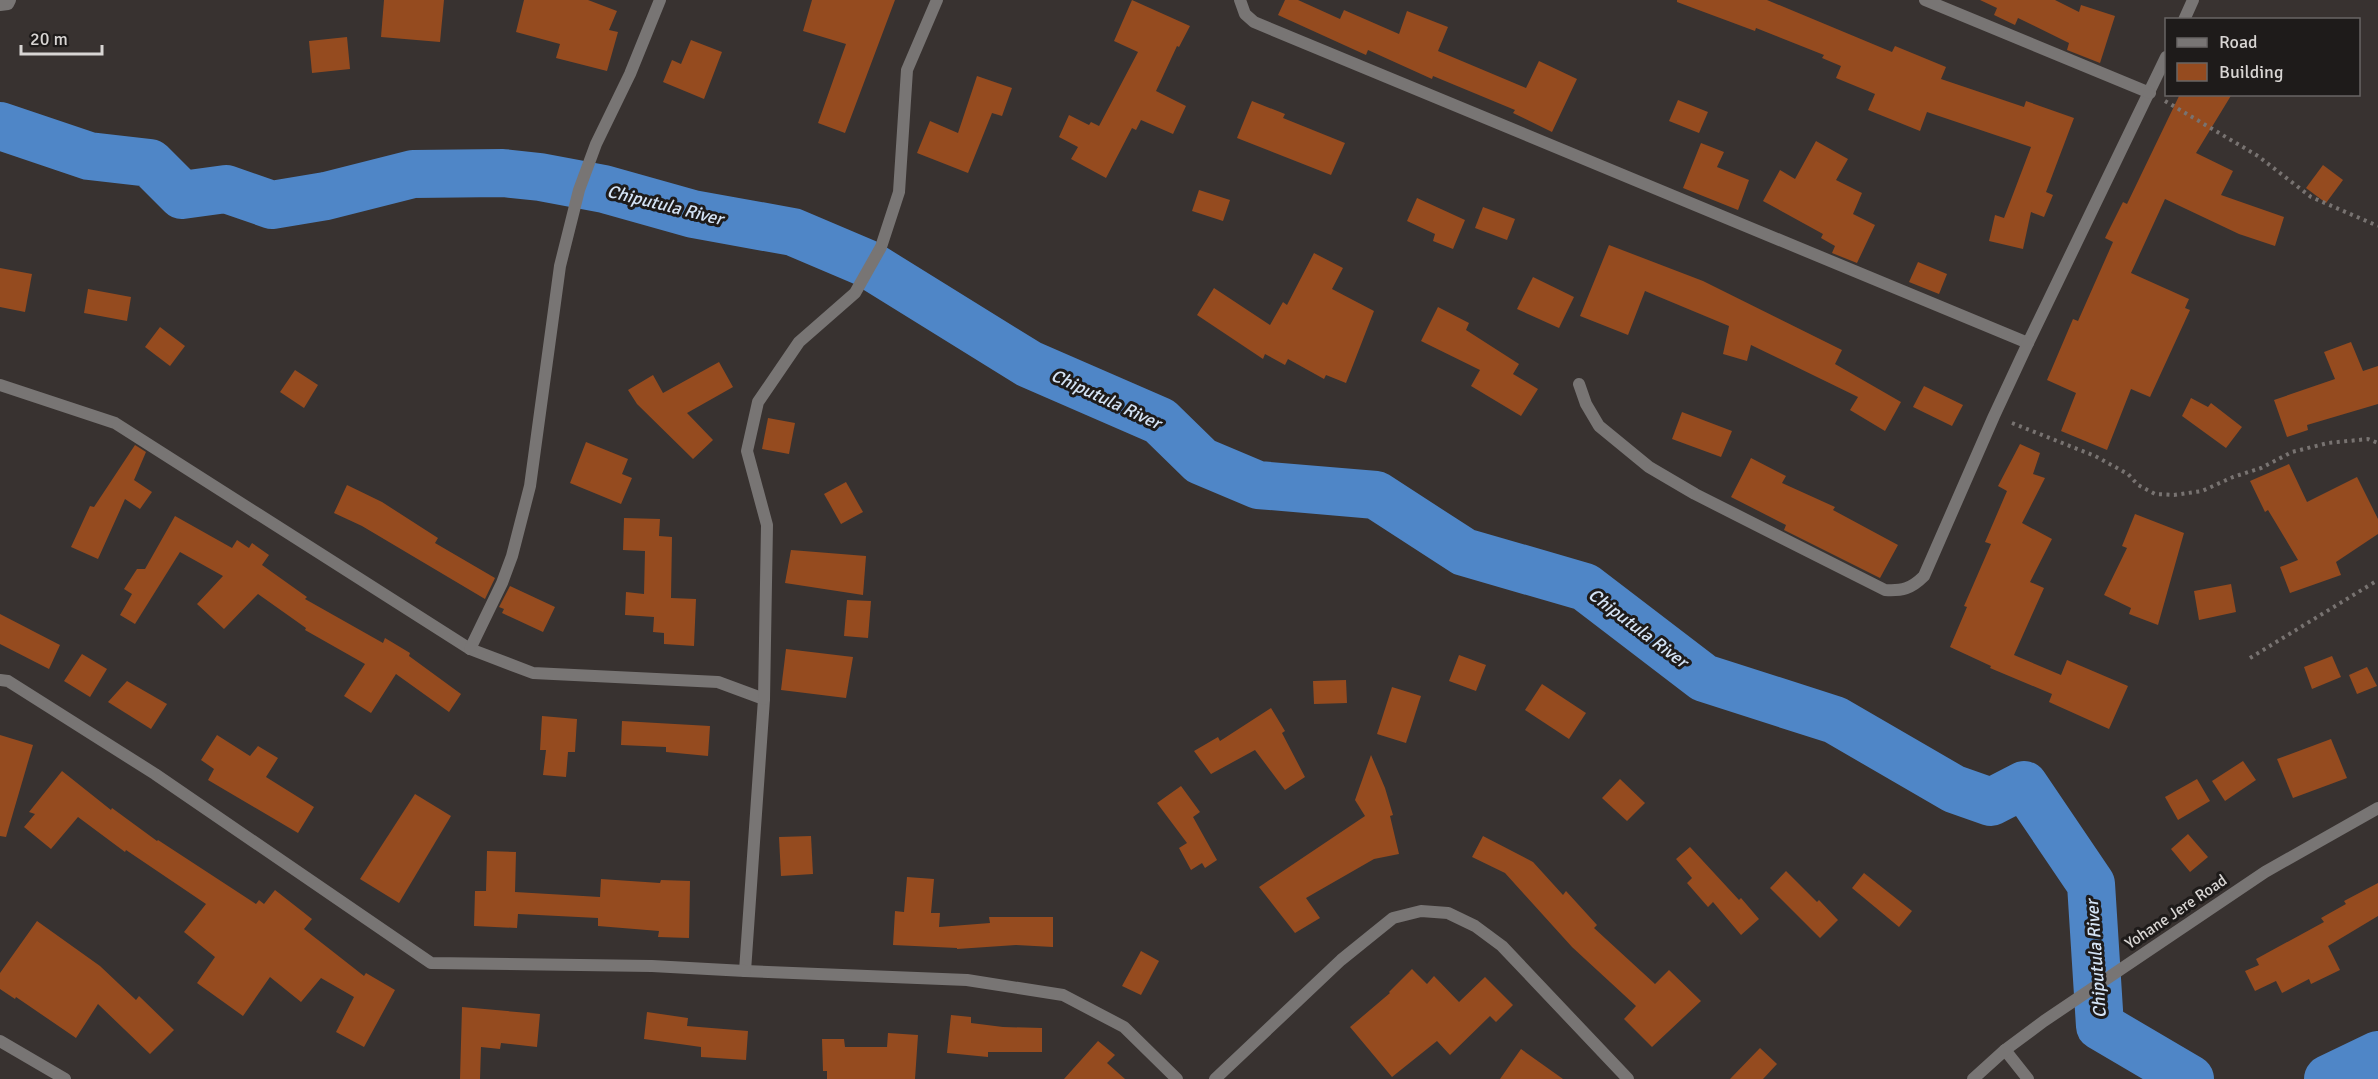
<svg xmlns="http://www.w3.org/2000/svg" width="2378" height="1079" font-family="Signika,sans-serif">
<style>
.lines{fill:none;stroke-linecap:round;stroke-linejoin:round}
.river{stroke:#4f86c7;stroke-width:48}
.building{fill:#954b1f}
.path{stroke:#787371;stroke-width:4;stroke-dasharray:3 4.5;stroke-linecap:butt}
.minor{stroke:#787574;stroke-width:12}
.labels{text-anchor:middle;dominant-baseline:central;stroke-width:6;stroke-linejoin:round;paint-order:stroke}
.street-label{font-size:16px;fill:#d8d5d3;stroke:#1e1b1a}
.water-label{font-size:18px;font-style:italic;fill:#d4e3f5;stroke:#1e1b1a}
</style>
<rect width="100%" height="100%" fill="#383230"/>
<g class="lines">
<g class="river">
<path d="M 0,126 L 89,156 L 150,163 L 182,195 L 226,189 L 272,205 L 326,196 L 413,174 L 503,173 L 540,177 L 604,189 L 693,214 L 793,232 L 866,263 L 1029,364 L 1160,421 L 1201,461 L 1258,485 L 1376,495 L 1464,552 L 1585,587 L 1704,678 L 1835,720 L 1954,789 L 1991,802 L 2024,785 L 2091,884 L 2100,1026 L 2190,1079"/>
<path d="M 2328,1079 L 2378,1055"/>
</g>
</g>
<g class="building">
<path d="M 384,0 L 444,0 L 440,42 L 381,37 Z"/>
<path d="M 524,0 L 588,0 L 617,11 L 609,30 L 618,32 L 607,71 L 556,58 L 560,44 L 516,32 Z"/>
<path d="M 812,0 L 895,0 L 845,133 L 818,123 L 846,44 L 803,31 Z"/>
<path d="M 1132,0 L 1190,26 L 1179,47 L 1177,46 L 1156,91 L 1186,106 L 1173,134 L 1141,120 L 1136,130 L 1132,128 L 1106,178 L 1071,159 L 1078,147 L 1059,137 L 1069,115 L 1089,125 L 1091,122 L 1099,126 L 1138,52 L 1114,41 Z"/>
<path d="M 1285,0 L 1298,0 L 1340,19 L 1344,10 L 1399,34 L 1407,11 L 1448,27 L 1438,51 L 1526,88 L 1539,61 L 1577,79 L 1552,132 L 1513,113 L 1515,110 L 1433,76 L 1432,79 L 1368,50 L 1366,55 L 1278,15 Z"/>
<path d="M 1677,0 L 1767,0 L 1892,52 L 1895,46 L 1946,67 L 1941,79 L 2024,107 L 2026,101 L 2074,118 L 2046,192 L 2053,195 L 2044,217 L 2031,212 L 2023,249 L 1989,241 L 1995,215 L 2004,218 L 2031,147 L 1927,112 L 1920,131 L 1868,110 L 1875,94 L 1836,78 L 1841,66 L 1822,58 L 1824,55 L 1756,28 L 1755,31 L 1677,2 Z"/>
<path d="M 1980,0 L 2055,0 L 2079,12 L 2081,5 L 2115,16 L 2100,63 L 2067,50 L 2069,43 L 2018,18 L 2015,25 L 1994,15 L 1997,8 Z"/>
<path d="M 347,37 L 350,69 L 312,73 L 309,41 Z"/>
<path d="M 691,40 L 722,52 L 704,99 L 663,82 L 672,60 L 681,64 Z"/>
<path d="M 977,76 L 1012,88 L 1002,116 L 992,113 L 968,173 L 917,153 L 930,121 L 958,133 Z"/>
<path d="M 2180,94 L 2232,94 L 2196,153 L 2233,171 L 2221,195 L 2284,217 L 2275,246 L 2239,234 L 2165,199 L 2131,273 L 2189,299 L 2185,308 L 2190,310 L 2150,397 L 2131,389 L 2107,450 L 2061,431 L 2076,393 L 2047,380 L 2073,319 L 2078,321 L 2113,242 L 2105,238 L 2123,202 L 2127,204 Z"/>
<path d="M 1678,100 L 1708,112 L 1699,133 L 1669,121 Z"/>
<path d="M 1252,101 L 1285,114 L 1283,118 L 1345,143 L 1331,175 L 1237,138 Z"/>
<path d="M 1816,141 L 1848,159 L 1836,180 L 1862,193 L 1853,214 L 1875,225 L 1857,263 L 1832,253 L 1835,246 L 1821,238 L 1823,234 L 1763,201 L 1780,170 L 1795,179 Z"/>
<path d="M 1701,143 L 1724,152 L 1717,167 L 1749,180 L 1738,210 L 1683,188 Z"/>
<path d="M 2323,165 L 2343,180 L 2326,203 L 2306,188 Z"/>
<path d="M 1199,190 L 1230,200 L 1223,221 L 1192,211 Z"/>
<path d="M 1417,198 L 1465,220 L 1453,249 L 1433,241 L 1435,234 L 1407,221 Z"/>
<path d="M 1483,207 L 1515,219 L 1507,240 L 1475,228 Z"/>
<path d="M 1609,245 L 1703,281 L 1842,350 L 1835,364 L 1901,402 L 1885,431 L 1850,410 L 1858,397 L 1751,345 L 1747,361 L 1723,354 L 1729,326 L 1645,291 L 1628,335 L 1580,316 Z"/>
<path d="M 1314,253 L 1343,268 L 1332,289 L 1374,311 L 1346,383 L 1326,375 L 1324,379 L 1288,359 L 1285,365 L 1265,354 L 1263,359 L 1197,315 L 1214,288 L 1270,325 L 1283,302 L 1287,305 Z"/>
<path d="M 1918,262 L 1947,274 L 1939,294 L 1909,282 Z"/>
<path d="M 0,268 L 32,274 L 25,312 L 0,307 Z"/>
<path d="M 1533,277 L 1574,297 L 1559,328 L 1517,309 Z"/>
<path d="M 88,289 L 131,297 L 127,321 L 84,313 Z"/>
<path d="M 1438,307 L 1469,323 L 1466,330 L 1519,364 L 1513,374 L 1538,389 L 1521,416 L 1471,386 L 1480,370 L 1421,341 Z"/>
<path d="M 160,327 L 185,346 L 170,366 L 145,347 Z"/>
<path d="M 2351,342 L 2363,371 L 2378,366 L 2378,404 L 2307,425 L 2308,430 L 2287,437 L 2274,400 L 2335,379 L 2324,352 Z"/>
<path d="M 719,362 L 733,387 L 687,413 L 713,440 L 693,459 L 637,404 L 628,390 L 653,375 L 663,393 Z"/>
<path d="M 295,370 L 318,385 L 304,408 L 280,392 Z"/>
<path d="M 1924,386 L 1963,405 L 1952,426 L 1913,407 Z"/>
<path d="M 2191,398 L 2208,407 L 2211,403 L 2242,427 L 2226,448 L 2182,416 Z"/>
<path d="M 1682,412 L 1732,431 L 1721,457 L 1672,439 Z"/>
<path d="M 768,418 L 795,423 L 789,454 L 762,449 Z"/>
<path d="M 586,442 L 628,459 L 622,474 L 632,478 L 621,504 L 570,483 Z"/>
<path d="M 2020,444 L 2040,453 L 2033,474 L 2045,478 L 2022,523 L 2052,539 L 2030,582 L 2044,588 L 2014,655 L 2061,675 L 2067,660 L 2128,686 L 2109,729 L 2049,702 L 2052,694 L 1990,668 L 1991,666 L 1950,647 L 1967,607 L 1964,606 L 1991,544 L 1985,542 L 2007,491 L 1998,486 Z"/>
<path d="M 135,445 L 146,452 L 134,480 L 152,492 L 140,509 L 125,499 L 98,559 L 71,547 L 90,506 L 94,507 Z"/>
<path d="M 1751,458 L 1786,476 L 1782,483 L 1835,507 L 1833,510 L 1898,545 L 1880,578 L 1784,530 L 1786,525 L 1731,497 Z"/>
<path d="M 2289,464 L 2307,502 L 2357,477 L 2378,519 L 2378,534 L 2336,562 L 2341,575 L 2290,593 L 2280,567 L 2298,560 L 2268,510 L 2265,512 L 2250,481 Z"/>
<path d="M 846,482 L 863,512 L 841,524 L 824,494 Z"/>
<path d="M 347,485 L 382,502 L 438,538 L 435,543 L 495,578 L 485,599 L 362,526 L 334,513 Z"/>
<path d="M 2135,514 L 2184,533 L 2158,625 L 2129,614 L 2131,608 L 2104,595 L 2127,548 L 2122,546 Z"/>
<path d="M 175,516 L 232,548 L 237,540 L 249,548 L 252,543 L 269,555 L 262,565 L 307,597 L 305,599 L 383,643 L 385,638 L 410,653 L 409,656 L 461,694 L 449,712 L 396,674 L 371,713 L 344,696 L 365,664 L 305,630 L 306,628 L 258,594 L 224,629 L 197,604 L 223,576 L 180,552 L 135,624 L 120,615 L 132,594 L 124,589 L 137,569 L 145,569 Z"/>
<path d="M 624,518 L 660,519 L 659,536 L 672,537 L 671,598 L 696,599 L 694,646 L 664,644 L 664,633 L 653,632 L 654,617 L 625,615 L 626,592 L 644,594 L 645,551 L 623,550 Z"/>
<path d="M 791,550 L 866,556 L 863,595 L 785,583 Z"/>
<path d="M 2231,584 L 2236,612 L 2199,620 L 2194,591 Z"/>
<path d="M 510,586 L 555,607 L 543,632 L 502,613 L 504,609 L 499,607 Z"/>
<path d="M 847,600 L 871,601 L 868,638 L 844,636 Z"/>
<path d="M 0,614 L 60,645 L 49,669 L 0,644 Z"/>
<path d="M 786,649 L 853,657 L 846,698 L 781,690 Z"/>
<path d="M 82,654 L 107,669 L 90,697 L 64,681 Z"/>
<path d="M 1459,655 L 1486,665 L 1476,691 L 1449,681 Z"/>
<path d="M 2332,656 L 2341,677 L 2312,689 L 2304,667 Z"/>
<path d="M 2367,667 L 2377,686 L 2357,694 L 2349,675 Z"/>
<path d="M 1346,680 L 1347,703 L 1314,704 L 1313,681 Z"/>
<path d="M 127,681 L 167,704 L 151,729 L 108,702 Z"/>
<path d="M 1542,684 L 1586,713 L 1569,739 L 1525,710 Z"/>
<path d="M 1392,687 L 1421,696 L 1406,743 L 1377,734 Z"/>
<path d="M 1271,708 L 1285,731 L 1282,733 L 1305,777 L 1285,790 L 1255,750 L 1211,774 L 1194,751 L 1218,737 L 1220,741 Z"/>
<path d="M 542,716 L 577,719 L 575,752 L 568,752 L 566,777 L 543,775 L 546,750 L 540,750 Z"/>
<path d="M 622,721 L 710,726 L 708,756 L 666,752 L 666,747 L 621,745 Z"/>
<path d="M 0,735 L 33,745 L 6,837 L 0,836 Z"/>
<path d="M 217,735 L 250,756 L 258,746 L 278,758 L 266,777 L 314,807 L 298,833 L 208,780 L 214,769 L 201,760 Z"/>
<path d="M 2331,739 L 2347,778 L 2293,798 L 2277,759 Z"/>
<path d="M 1371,755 L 1385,788 L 1393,815 L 1390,816 L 1399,854 L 1374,859 L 1306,898 L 1320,918 L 1295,933 L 1259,887 L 1365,816 L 1355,800 Z"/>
<path d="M 2243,761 L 2256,780 L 2225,801 L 2212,781 Z"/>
<path d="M 62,771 L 111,810 L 112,808 L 157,841 L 158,840 L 256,904 L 259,900 L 264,904 L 275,890 L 312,919 L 304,929 L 364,976 L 366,973 L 395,990 L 364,1047 L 336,1032 L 354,997 L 321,978 L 301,1002 L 270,977 L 243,1016 L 197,983 L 215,957 L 184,932 L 206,904 L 126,850 L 125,852 L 78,817 L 51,849 L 24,827 L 35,814 L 29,812 Z"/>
<path d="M 1620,779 L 1645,803 L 1627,821 L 1602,798 Z"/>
<path d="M 2197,779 L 2210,801 L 2178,820 L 2165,797 Z"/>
<path d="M 1181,786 L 1200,812 L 1193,817 L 1217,860 L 1205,868 L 1202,863 L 1191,870 L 1179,848 L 1187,843 L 1157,803 Z"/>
<path d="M 415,794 L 451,816 L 399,903 L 360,879 Z"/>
<path d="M 2188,834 L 2208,857 L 2190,872 L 2171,849 Z"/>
<path d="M 811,836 L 813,874 L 781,876 L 779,837 Z"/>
<path d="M 1483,836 L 1533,862 L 1563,895 L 1566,891 L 1597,925 L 1594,928 L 1655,984 L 1669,970 L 1701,1001 L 1652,1047 L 1624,1019 L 1636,1006 L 1572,947 L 1505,873 L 1472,857 Z"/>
<path d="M 1690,847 L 1739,900 L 1741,898 L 1759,919 L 1741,935 L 1713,902 L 1708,907 L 1687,883 L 1692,878 L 1676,859 Z"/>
<path d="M 487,851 L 516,852 L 515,892 L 600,897 L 601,879 L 660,883 L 661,880 L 690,881 L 689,938 L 658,937 L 659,931 L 598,926 L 598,918 L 518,914 L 517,928 L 474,926 L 475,891 L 486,891 Z"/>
<path d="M 1786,871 L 1817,902 L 1819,900 L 1838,920 L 1820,938 L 1770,888 Z"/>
<path d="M 1864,873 L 1912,911 L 1899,927 L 1852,888 Z"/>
<path d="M 907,877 L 934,879 L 931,913 L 940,913 L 939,927 L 990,923 L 989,917 L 1053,917 L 1053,947 L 1016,945 L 957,949 L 957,948 L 893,945 L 895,911 L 904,912 Z"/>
<path d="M 2378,883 L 2378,916 L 2328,946 L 2340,970 L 2311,984 L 2309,979 L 2282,993 L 2276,981 L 2255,991 L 2245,971 L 2259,965 L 2256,959 L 2324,922 L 2321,918 L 2346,904 L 2344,901 Z"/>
<path d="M 37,921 L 100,966 L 136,1000 L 139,996 L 174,1030 L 150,1054 L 98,1004 L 76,1038 L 16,997 L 15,999 L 0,989 L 0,973 Z"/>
<path d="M 1141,951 L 1159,961 L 1141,995 L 1122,986 Z"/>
<path d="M 1412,969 L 1427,984 L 1434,976 L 1459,1002 L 1485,977 L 1513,1005 L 1496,1022 L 1490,1016 L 1450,1055 L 1437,1041 L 1392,1077 L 1350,1027 L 1390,993 L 1389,992 Z"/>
<path d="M 462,1007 L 540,1014 L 537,1047 L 501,1043 L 500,1049 L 481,1047 L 480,1079 L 460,1079 Z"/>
<path d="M 647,1012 L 688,1018 L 687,1026 L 748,1031 L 746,1060 L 701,1057 L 701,1047 L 644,1039 Z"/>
<path d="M 951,1015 L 971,1017 L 971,1023 L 1003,1027 L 1042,1028 L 1042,1052 L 988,1052 L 988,1057 L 947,1053 Z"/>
<path d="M 888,1033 L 918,1035 L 915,1079 L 827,1079 L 827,1071 L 823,1071 L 822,1039 L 844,1039 L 845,1047 L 887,1047 Z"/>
<path d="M 1098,1041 L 1115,1055 L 1107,1063 L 1125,1079 L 1064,1079 Z"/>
<path d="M 1760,1048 L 1777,1064 L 1763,1079 L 1730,1079 Z"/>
<path d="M 1521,1049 L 1563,1079 L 1500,1079 Z"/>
</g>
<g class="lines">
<g class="path">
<path d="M 2165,101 L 2258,156 L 2311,197 L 2378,226"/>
<path d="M 2012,423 L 2095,456 L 2128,474 L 2138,485 L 2155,494 L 2174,495 L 2202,491 L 2233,477 L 2261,468 L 2292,452 L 2328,443 L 2368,439 L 2378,443"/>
<path d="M 2250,658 L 2378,580"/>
</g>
<g class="minor">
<path d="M 1240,0 L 1245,14 L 1254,22 L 2028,343 L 2166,57"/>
<path d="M 1925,0 L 2150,93"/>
<path d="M 0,5 L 8,4 L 10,0"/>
<path d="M 2184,20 L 2193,0"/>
<path d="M 1579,384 L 1586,404 L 1599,426 L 1649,467 L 1695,494 L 1885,590 C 1902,591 1911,589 1924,576 L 1994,416 L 2028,343"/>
<path d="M 0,385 L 115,423 L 470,649 L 533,673 L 718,682 L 764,699 L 745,971 L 967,980 L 1063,995 L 1124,1027 L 1177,1079"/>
<path d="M 470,649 L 502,583 L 512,556 L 530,486 L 560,266 L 579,190 L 596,144 L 630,74 L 660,0"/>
<path d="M 0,680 L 8,681 L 155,774 L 431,963 L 652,966 L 745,971"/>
<path d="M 764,699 L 767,525 L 747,451 L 758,402 L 799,342 L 855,293 L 881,247 L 899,192 L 907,70 L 937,0"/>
<path d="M 0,1041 L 65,1079"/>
<path d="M 2005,1050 L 2028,1079"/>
<path d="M 1215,1079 L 1341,960 L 1393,918 L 1421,911 L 1448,913 L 1475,926 L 1502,946 L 1628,1079"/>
<path d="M 1973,1079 L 2005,1050 L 2044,1021 L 2265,872 L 2378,808"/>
</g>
</g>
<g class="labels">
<g class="street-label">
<text transform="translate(2176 912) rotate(-34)">Yohane Jere Road</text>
</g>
<g class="water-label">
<text transform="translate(665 205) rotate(14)">Chiputula River</text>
<text transform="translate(1106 399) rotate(25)">Chiputula River</text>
<text transform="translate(1638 628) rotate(37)">Chiputula River</text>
<text transform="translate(2096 959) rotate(-94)">Chiputula River</text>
</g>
</g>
<rect x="2165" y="18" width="195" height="78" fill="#1e1b1a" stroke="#686564" stroke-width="1.5"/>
<rect x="2177" y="38" width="30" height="9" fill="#787574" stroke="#686564" stroke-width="1.5"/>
<text x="2219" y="48" font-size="18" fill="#d8d5d3">Road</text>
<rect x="2177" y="63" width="30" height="18" fill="#954b1f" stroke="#686564" stroke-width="1.5"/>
<text x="2219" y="78" font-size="18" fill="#d8d5d3">Building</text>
<path d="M21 45v9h81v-9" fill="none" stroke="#d8d5d3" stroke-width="3"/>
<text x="30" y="45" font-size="18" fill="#d8d5d3" stroke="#1e1b1a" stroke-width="4.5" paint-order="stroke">20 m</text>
</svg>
